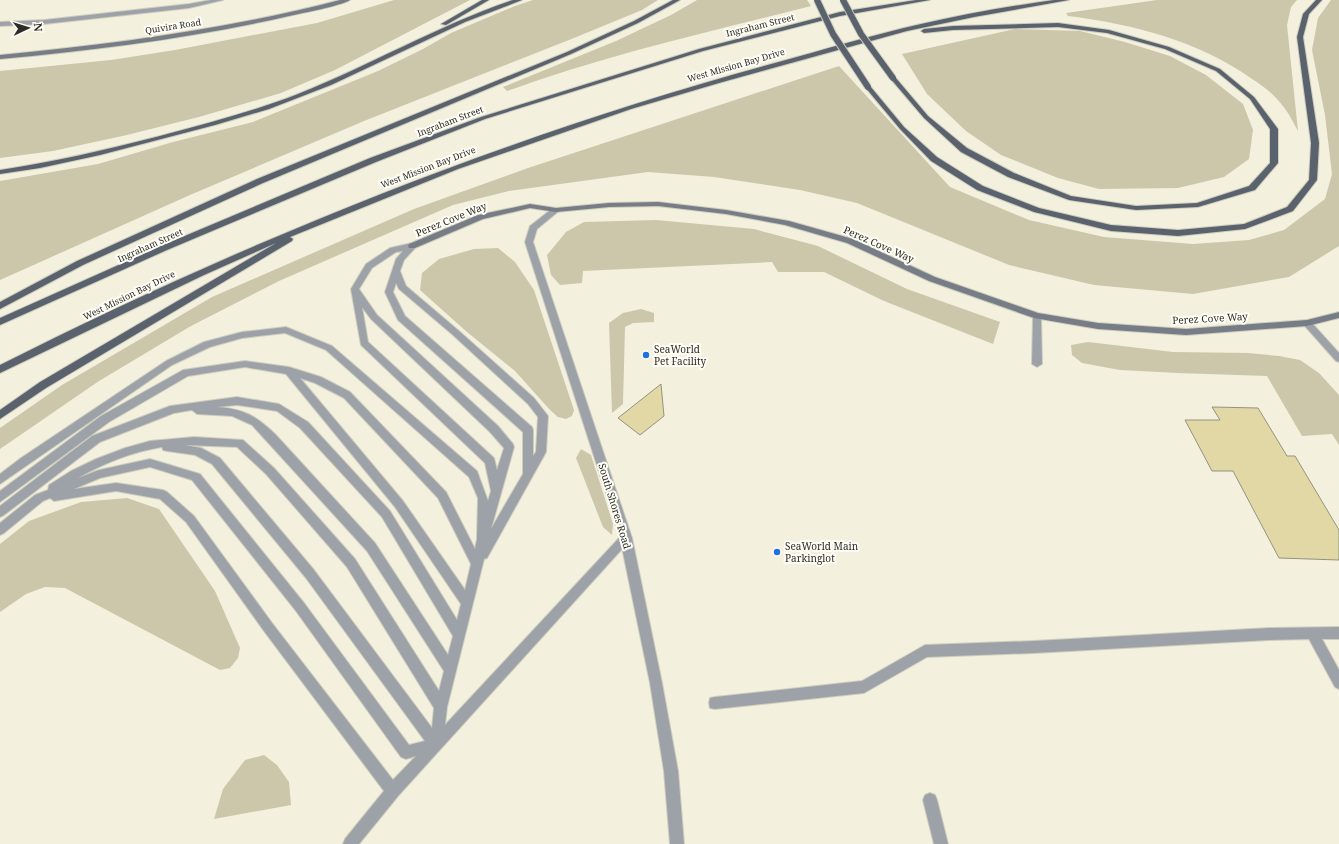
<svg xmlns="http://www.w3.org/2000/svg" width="1339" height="844" font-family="'Noto Serif',serif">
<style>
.green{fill:#ccc7aa}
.building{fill:#e1d8a5;stroke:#959282}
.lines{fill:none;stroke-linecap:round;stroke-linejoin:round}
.lane-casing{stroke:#cfcdbd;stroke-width:2}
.street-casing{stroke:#cfcdbd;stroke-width:2}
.secondary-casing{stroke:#cfcdbd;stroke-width:2}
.primary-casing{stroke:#cfcdbd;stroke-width:2}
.lane{fill:#9da2a9;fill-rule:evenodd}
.street{fill:#9da2a9;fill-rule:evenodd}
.secondary{fill:#767d86;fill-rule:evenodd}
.primary{fill:#5a626e;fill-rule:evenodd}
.primary-bridge-casing{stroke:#cfcdbd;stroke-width:8;stroke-linecap:butt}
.primary-bridge{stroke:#5a626e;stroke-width:6}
.poi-dot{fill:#1e72dc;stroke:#fefdf6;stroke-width:1.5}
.labels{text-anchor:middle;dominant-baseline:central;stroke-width:4;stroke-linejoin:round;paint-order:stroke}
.far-street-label{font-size:9px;fill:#2d2c26;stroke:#fefdf6}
.street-label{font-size:10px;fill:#2d2c26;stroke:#fefdf6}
.poi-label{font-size:10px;fill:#2d2c26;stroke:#fefdf6;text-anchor:start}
</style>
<rect width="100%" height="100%" fill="#f3f0de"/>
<g class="green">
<path d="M 394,0 L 470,0 L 335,70 L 281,93 L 199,117 L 127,135 L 53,151 L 0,158 L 0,71 L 111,60 L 175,50 L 317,23 Z"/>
<path d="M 533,0 L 658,0 L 642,10 L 574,38 L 364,121 L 190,195 L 0,280 L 0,181 L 98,164 L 173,142 L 253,122 L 378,71 L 423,49 L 451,33 L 515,6 Z"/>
<path d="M 697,0 L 807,0 L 811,6 C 709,32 606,55 507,91 L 503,87 L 616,41 L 671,15 Z"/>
<path d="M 1157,0 L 1297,0 L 1291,7 L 1287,25 L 1298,131 C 1293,122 1289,113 1282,105 C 1275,95 1263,86 1252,79 C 1199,41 1133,24 1068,16 L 1066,13 Z"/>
<path d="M 1331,0 L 1339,0 L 1339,246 L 1289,277 L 1193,294 L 1094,285 L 1009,265 L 857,203 L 800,190 L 714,177 L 648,172 L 509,191 L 453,205 L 279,281 L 191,326 L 99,381 L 0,449 L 0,428 L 62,385 L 212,297 L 414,209 L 528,168 L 839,66 L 950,187 L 1029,220 L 1104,237 L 1193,244 L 1249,240 L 1284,230 L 1325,199 L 1332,174 L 1325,115 L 1312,50 L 1318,18 Z"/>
<path d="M 1015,29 L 1080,31 L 1125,42 L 1170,56 L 1206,75 L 1243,104 L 1253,130 L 1249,159 L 1224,177 L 1178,188 L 1099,189 L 1058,178 L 1001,155 L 966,131 L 927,94 L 902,54 Z"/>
<path d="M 656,220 L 754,229 L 818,246 L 907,289 L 1000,322 L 993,344 L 884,301 L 824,272 L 778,272 L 772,262 L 583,271 L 582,283 L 560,285 L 551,275 L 547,255 L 566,232 L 584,222 Z"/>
<path d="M 498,248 L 515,262 L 534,290 L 574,410 L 572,416 L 566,419 L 558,417 L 550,410 L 515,371 L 467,332 L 420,290 L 422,273 L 439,259 L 474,249 Z"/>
<path d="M 641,309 L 654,313 L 654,322 L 633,323 L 625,327 L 623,404 L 612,413 L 609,323 L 623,313 Z"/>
<path d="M 1088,342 L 1173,352 L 1248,353 L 1279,356 L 1300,360 L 1319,373 L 1339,395 L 1339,445 L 1332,434 L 1302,436 L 1267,376 L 1177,373 L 1120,370 L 1082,363 L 1072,355 L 1071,345 Z"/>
<path d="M 581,449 L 591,455 L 613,524 L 612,535 L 603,527 L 576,458 Z"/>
<path d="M 127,498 L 159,509 L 215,591 L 240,648 L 238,658 L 230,668 L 220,670 L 65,588 L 45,587 L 26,594 L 0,612 L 0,544 L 29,521 L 81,502 Z"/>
<path d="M 264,755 L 277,765 L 289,782 L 291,805 L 214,819 L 223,789 L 245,760 Z"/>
</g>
<g class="building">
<path d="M 661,384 L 664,416 L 640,435 L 618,418 Z"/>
<path d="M 1212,407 L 1258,408 L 1287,456 L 1295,456 L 1339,530 L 1339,560 L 1279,558 L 1233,471 L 1212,471 L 1185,420 L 1220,420 Z"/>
</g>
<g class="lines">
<defs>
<g id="lane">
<path d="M 211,0 L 223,0 L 189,8 L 44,24 L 0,26 L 0,22 L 44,20 L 189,4 Z"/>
<path d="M 553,208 L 559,208 L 560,210 L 537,229 L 533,242 L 632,538 L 398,796 L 359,844 L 343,844 L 345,839 L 384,791 L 264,631 L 186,522 L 160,499 L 116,491 L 54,501 L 50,498 L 43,501 L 4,533 L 0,535 L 0,523 L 35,495 L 48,490 L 49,485 L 71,471 L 96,459 L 125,448 L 150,441 L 194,437 L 243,440 L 274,468 L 355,559 L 439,691 L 444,671 L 367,551 L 252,425 L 232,416 L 197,414 L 192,410 L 174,413 L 100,442 L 4,515 L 0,517 L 0,506 L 92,436 L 170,406 L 237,397 L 279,404 L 308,422 L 390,511 L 457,620 L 461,604 L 395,507 L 286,374 L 245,367 L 188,376 L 109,422 L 0,502 L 0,491 L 101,416 L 183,370 L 245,361 L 289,367 L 321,377 L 350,392 L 446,492 L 475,549 L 477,539 L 478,498 L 469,477 L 326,350 L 285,333 L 242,338 L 210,347 L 172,365 L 0,484 L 0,474 L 21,458 L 166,361 L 204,342 L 242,332 L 286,327 L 332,346 L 477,471 L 488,501 L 491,491 L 485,463 L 361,345 L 351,289 L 366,264 L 390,248 L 412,243 L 415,244 L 416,246 L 415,248 L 404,260 L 400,271 L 406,286 L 459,331 L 534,398 L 548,416 L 546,452 L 487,558 L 484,559 L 447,707 L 445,725 L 620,537 L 525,242 L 530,226 ZM 403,251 L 396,259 L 385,292 L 398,320 L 523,432 L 523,474 L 491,529 L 514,447 L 513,444 L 498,426 L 377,315 L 359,289 L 372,268 L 396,252 ZM 396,283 L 399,289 L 453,335 L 528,404 L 538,417 L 536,452 L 533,456 L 533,430 L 532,427 L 405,316 L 393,292 ZM 362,307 L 371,319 L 490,432 L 504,448 L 497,470 L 494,458 L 368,342 ZM 300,378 L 315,383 L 344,398 L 438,498 L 471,564 L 465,590 L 403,501 ZM 237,405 L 277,411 L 300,428 L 382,517 L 453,636 L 448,655 L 375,543 L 275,434 C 256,416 244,409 217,407 ZM 185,445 L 237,447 L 266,474 L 347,567 L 434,708 L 432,728 L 314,570 L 220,458 L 201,448 ZM 162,447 L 163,450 L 167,451 L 195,455 L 212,464 L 306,578 L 425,741 L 409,745 L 304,603 L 200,474 L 150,459 L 99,470 L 78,478 C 104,463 132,452 162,447 ZM 150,467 L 192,480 L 296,611 L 401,757 L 406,759 L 416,756 L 393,780 L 272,623 L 194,516 L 167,492 L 163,490 L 116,483 L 74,489 L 100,478 Z"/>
<path d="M 1037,313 L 1041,316 L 1042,364 L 1037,367 L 1032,364 L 1033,316 Z"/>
<path d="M 1339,627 L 1339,639 L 1322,639 L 1339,670 L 1339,689 L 1335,687 L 1309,639 L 1269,640 L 1034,653 L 927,657 L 864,693 L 715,709 L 710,708 L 709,703 L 710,698 L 715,697 L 862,681 L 925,645 L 1034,641 L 1269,628 Z"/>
<path d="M 930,793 L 935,795 L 937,800 L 948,844 L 934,844 L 923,800 L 925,795 Z"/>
</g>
<g id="street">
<path d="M 1307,320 L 1310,321 L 1339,353 L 1339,362 L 1336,361 L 1304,325 L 1303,323 Z"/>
<path d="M 626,533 L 630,535 L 632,538 L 662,683 L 678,771 L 684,844 L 670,844 L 664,771 L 650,683 L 620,538 L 622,535 Z"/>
</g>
<g id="secondary">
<path d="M 340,0 L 350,0 C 341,6 302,13 289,16 C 193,38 97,50 0,59 L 0,55 C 115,44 228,29 340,0 Z"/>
<path d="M 658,202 L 726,210 L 789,221 L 853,239 L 935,277 L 1038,313 L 1098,323 L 1186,329 L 1307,320 L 1339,312 L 1339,318 L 1307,326 L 1186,335 L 1098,329 L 1034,318 L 929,281 L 847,243 L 785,225 L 726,214 L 658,206 L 609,207 L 556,212 L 530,208 L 483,219 L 415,248 L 409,248 L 408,246 L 409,244 L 478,215 L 530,204 L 556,208 L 609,203 Z"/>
</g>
<g id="primary">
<path d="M 482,0 L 489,0 L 446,25 L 441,24 Z"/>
<path d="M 513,0 L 522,0 L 465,22 L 331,85 L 269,109 L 215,125 L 100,155 L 40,168 L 0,174 L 0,170 C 53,162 105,150 156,137 C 204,124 252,112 298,94 C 371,65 439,25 513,0 Z"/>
<path d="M 673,0 L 680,0 L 638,23 L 571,54 L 263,183 L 83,265 L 0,309 L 0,302 L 77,261 L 257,179 L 567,52 L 634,21 Z"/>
<path d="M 916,0 L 930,0 L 840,16 L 703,51 L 485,119 L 376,162 L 167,250 L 0,325 L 0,318 L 161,246 L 370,158 L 481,117 L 699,49 L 840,12 Z"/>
<path d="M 1054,0 L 1069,0 L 974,17 L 907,31 L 719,83 L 631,109 L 458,169 L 290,237 L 293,239 L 292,241 L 46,388 L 0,419 L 0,410 L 40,382 L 276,243 L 204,275 L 0,373 L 0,365 C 248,240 507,136 775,63 C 823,50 872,35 921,24 C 965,14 1010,6 1054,0 Z"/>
<path d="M 1316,0 L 1322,0 L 1309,14 L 1303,37 L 1319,143 L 1317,180 L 1293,211 L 1245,229 L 1178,236 L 1111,231 L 1034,212 L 977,190 L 931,161 L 900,129 L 865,87 L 870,86 L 904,127 L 937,157 L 983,186 L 1039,208 L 1111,225 L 1178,230 L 1244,224 L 1287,207 L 1309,180 L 1311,143 L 1297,37 L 1303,14 Z"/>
<path d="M 1058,23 L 1109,30 L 1169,47 L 1220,69 L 1254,97 L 1278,129 L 1278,163 L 1255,190 L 1198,207 L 1136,210 L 1069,200 L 1008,177 L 961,152 L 924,118 L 890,78 L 895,77 L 928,116 L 967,148 L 1014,173 L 1071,196 L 1136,206 L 1197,203 L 1249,186 L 1270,163 L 1270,129 L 1250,99 L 1216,71 L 1165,49 L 1107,33 L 1058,27 L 953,30 L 924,33 L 921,31 L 924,29 L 953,26 Z"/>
</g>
</defs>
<use href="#lane" class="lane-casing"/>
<use href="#street" class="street-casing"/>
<use href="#secondary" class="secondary-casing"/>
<use href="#primary" class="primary-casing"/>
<use href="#lane" class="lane"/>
<use href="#street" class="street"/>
<use href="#secondary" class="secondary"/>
<use href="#primary" class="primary"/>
<defs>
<g id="primary-bridge">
<path d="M 817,0 L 833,34 L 868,87"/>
<path d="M 843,0 L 861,34 L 893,78"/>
</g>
</defs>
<use href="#primary-bridge" class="primary-bridge-casing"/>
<use href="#primary-bridge" class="primary-bridge"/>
</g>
<g class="poi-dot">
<circle cx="646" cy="355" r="4"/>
<circle cx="777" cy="552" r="4"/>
</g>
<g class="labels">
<g class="far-street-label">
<text transform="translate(760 25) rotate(-14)">Ingraham Street</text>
<text transform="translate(173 26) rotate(-9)">Quivira Road</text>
<text transform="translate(736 65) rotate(-16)">West Mission Bay Drive</text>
<text transform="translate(450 121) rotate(-21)">Ingraham Street</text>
<text transform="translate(428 167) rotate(-21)">West Mission Bay Drive</text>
<text transform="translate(150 245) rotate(-24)">Ingraham Street</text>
<text transform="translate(129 295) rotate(-26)">West Mission Bay Drive</text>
</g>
<g class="street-label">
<text transform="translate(451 219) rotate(-22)">Perez Cove Way</text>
<text transform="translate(879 244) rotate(24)">Perez Cove Way</text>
<text transform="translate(1210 318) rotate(-3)">Perez Cove Way</text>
<text transform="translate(615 506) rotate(73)">South Shores Road</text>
</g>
<g class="poi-label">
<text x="654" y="349">SeaWorld<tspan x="654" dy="12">Pet Facility</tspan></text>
<text x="785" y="546">SeaWorld Main<tspan x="785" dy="12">Parkinglot</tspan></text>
</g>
</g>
<g transform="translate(28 28) rotate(86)" stroke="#fefdf6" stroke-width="3" paint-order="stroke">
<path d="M0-3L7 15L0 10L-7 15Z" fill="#2d2c26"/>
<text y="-6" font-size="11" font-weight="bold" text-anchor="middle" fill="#2d2c26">N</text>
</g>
</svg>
